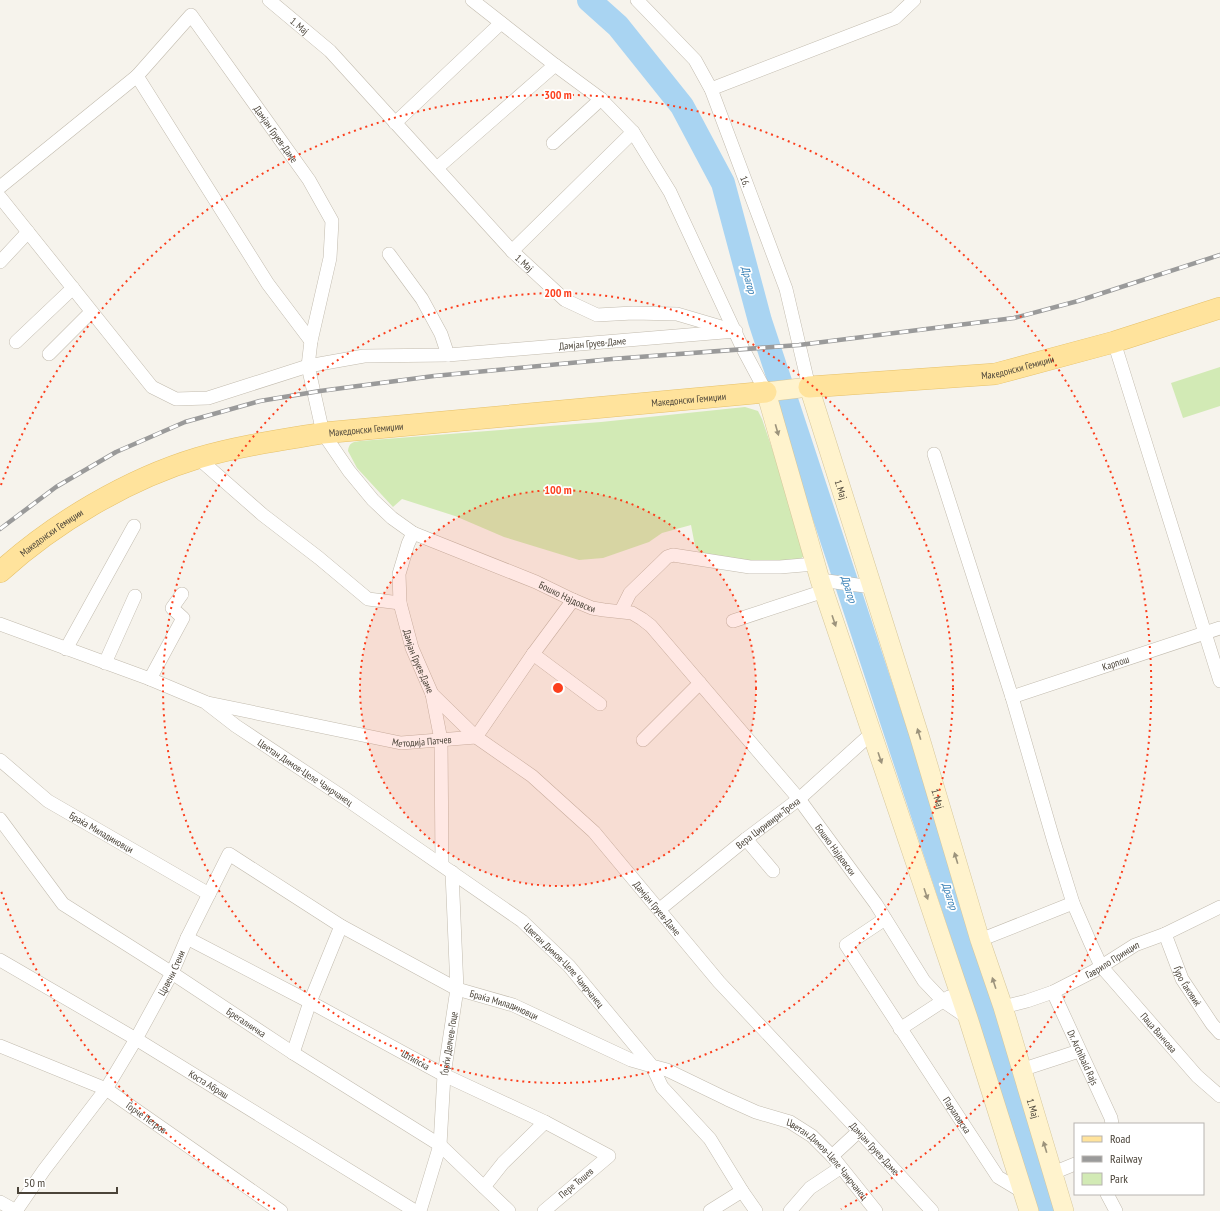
<svg xmlns="http://www.w3.org/2000/svg" width="1220" height="1211" font-family="'PT Sans Narrow',sans-serif">
<style>
.green{fill:#d2eab5}
.lines{fill:none;stroke-linecap:round;stroke-linejoin:round}
.river{stroke:#a9d4f2;stroke-width:24}
.street-casing{stroke:#c2bbae;stroke-width:14}
.secondary-casing{stroke:#d6c79b;stroke-width:20}
.primary-casing{stroke:#e6c16a;stroke-width:22}
.street{stroke:#fff;stroke-width:13}
.secondary{stroke:#fff3cd;stroke-width:19}
.primary{stroke:#ffe39c;stroke-width:21}
.rail-casing{stroke:#9a9a9a;stroke-width:4.5}
.rail{stroke:#fff;stroke-width:3;stroke-dasharray:9;stroke-linecap:butt}
.oneway{fill:#9c937c}
.ring{fill:none;stroke:#fc3f1d;stroke-width:2;stroke-dasharray:2 4}
.labels{text-anchor:middle;dominant-baseline:central;stroke-width:3.5;stroke-linejoin:round;paint-order:stroke}
.street-label{font-size:10px;fill:#4b4439;stroke:#fff}
.water-label{font-size:11px;font-style:italic;fill:#2e7ab2;stroke:#fff}
.centre{fill:#fc3f1d;stroke:#fff;stroke-width:2}
.ring-label{font-size:12px;text-anchor:middle;font-weight:bold;fill:#fc3f1d;stroke:#fff;stroke-width:3.5;stroke-linejoin:round;paint-order:stroke}
</style>
<rect width="100%" height="100%" fill="#f6f3ec"/>
<g class="green">
<path d="M 1220,367 L 1220,406 L 1183,418 L 1171,383 Z"/>
<path d="M 745,407 L 758,411 L 762,419 L 807,551 C 804,558 800,559 793,561 L 746,561 L 700,553 L 695,546 L 691,525 L 662,533 L 649,542 L 603,558 L 579,560 L 504,537 L 455,516 L 402,499 L 393,507 L 357,468 L 348,451 C 349,443 352,442 360,441 L 601,422 Z"/>
</g>
<g class="lines">
<path class="river" d="M 589,0 L 618,26 L 682,106 L 723,183 L 760,321 L 964,939 L 1049,1211"/>
<defs>
<g id="street">
<path id="s1" d="M 269,0 L 330,51 L 512,251 L 565,300 L 597,315 L 633,313 L 677,314 L 728,329"/>
<path d="M 472,0 L 555,65 L 601,99 L 633,132 L 670,192 L 743,349 L 766,392"/>
<path id="s2" d="M 637,0 L 695,60 L 711,89 L 786,289 L 809,387"/>
<path d="M 137,76 L 268,284 L 311,341"/>
<path d="M 711,89 L 895,18 L 914,0"/>
<path d="M 395,123 L 501,23"/>
<path d="M 553,143 L 601,99"/>
<path d="M 437,168 L 555,65"/>
<path id="s3" d="M 0,187 L 137,76 L 191,15 L 309,180 L 332,221 L 330,258 L 311,341 L 308,366 L 323,433 L 349,471 L 373,500 L 392,518 L 413,533 L 408,544 L 399,574 L 400,603 L 412,648 L 432,694 L 476,737 L 532,776 L 594,832 L 719,982 L 859,1131 L 932,1211"/>
<path id="s4" d="M 0,197 L 152,387 L 176,399 L 208,398 L 308,366 L 364,356 L 448,355 L 736,331"/>
<path d="M 512,251 L 633,132"/>
<path d="M 389,254 L 422,299 L 441,334 L 448,355"/>
<path d="M 0,262 L 28,232"/>
<path d="M 16,342 L 73,288"/>
<path d="M 1114,342 L 1220,681"/>
<path d="M 49,354 L 91,312"/>
<path id="s5" d="M 934,454 L 1012,697 L 1054,842 L 1073,903 L 1090,942 L 1101,966 L 1197,1076 L 1220,1096"/>
<path d="M 198,458 L 263,515 L 319,558 L 368,599 L 400,603"/>
<path id="s6" d="M 413,533 L 536,582 L 573,600 L 592,608 L 604,610 L 632,613 L 642,619 L 651,626 L 799,799 L 876,904 L 924,981 L 943,1001 L 968,1018"/>
<path d="M 820,580 L 872,587"/>
<path d="M 621,611 L 630,593 L 662,562 L 667,557 L 673,555 L 750,567 L 780,567 L 815,564"/>
<path d="M 733,621 L 824,591"/>
<path id="s7" d="M 0,624 L 150,679 L 205,702 L 236,726 L 346,799 L 522,921 L 569,966 L 652,1066 L 667,1070 L 727,1099 L 756,1112 L 790,1122 L 812,1136 L 832,1156 L 876,1211"/>
<path d="M 66,649 L 134,526"/>
<path d="M 533,654 L 600,704"/>
<path d="M 105,663 L 135,596"/>
<path d="M 150,679 L 183,618 L 172,608 L 182,594"/>
<path d="M 432,694 L 441,740 L 442,864"/>
<path id="s8" d="M 1012,697 L 1220,628"/>
<path id="s9" d="M 208,703 L 401,743 L 476,737 L 533,654 L 573,600"/>
<path d="M 643,740 L 700,683"/>
<path id="s10" d="M 0,760 L 48,801 L 209,894"/>
<path id="s11" d="M 0,819 L 63,904 L 172,973 L 293,1053 L 440,1145 L 509,1211"/>
<path d="M 746,839 L 773,871"/>
<path id="s12" d="M 660,909 L 746,839 L 799,799 L 872,733"/>
<path id="s13" d="M 885,919 L 846,945 L 998,1177 L 1023,1192"/>
<path id="s14" d="M 1165,934 L 1182,979 L 1212,1024 L 1220,1033"/>
<path id="s15" d="M 187,938 L 310,1002 L 444,1075 L 545,1122 L 609,1156 L 544,1211"/>
<path d="M 980,940 L 1073,903"/>
<path id="s16" d="M 0,960 L 136,1039 L 415,1211"/>
<path id="s17" d="M 1053,992 L 1111,1118 L 1112,1124"/>
<path id="s18" d="M 1003,1007 L 1027,1001 L 1053,992 L 1094,971 L 1135,945 L 1165,934 L 1220,907"/>
<path d="M 900,1029 L 949,997"/>
<path id="s19" d="M 0,1046 L 106,1089 L 281,1211"/>
<path d="M 293,1053 L 310,1002 L 341,926"/>
<path d="M 1021,1070 L 1079,1051"/>
<path d="M 832,1156 L 859,1131"/>
<path d="M 1053,1173 L 1075,1164"/>
<path d="M 484,1187 L 503,1163 L 545,1122"/>
<path d="M 1107,1194 L 1116,1211"/>
<path d="M 0,1202 L 16,1211"/>
<path id="s20" d="M 16,1211 L 44,1170 L 106,1089 L 136,1039 L 172,973 L 187,938 L 229,854 L 341,926 L 457,989 L 513,1005 L 631,1060 L 652,1066 L 662,1087 L 710,1139 L 742,1191 L 756,1211"/>
<path id="s21" d="M 420,1211 L 440,1145 L 444,1075 L 457,989 L 452,872"/>
<path d="M 710,1211 L 742,1191"/>
<path d="M 790,1211 L 810,1188 L 840,1168"/>
</g>
<g id="secondary">
<path id="s22" d="M 1029,1211 L 968,1018 L 820,580 L 766,392 L 809,387 L 919,735 L 980,940 L 1003,1007 L 1064,1211"/>
</g>
<g id="primary">
<path id="s23" d="M 809,387 L 995,374 L 1114,342 L 1220,308"/>
<path id="s24" d="M 0,572 C 54,523 128,479 198,458 C 239,446 281,440 323,433 L 766,392"/>
</g>
</defs>
<use href="#street" class="street-casing"/>
<use href="#secondary" class="secondary-casing"/>
<use href="#primary" class="primary-casing"/>
<use href="#street" class="street"/>
<use href="#secondary" class="secondary"/>
<use href="#primary" class="primary"/>
<defs>
<path id="rail" d="M 0,529 L 56,487 L 116,452 L 185,422 L 260,401 L 320,391 L 434,376 L 612,359 L 799,345 L 1014,318 L 1078,301 L 1220,255"/>
</defs>
<use href="#rail" class="rail-casing"/>
<use href="#rail" class="rail"/>
</g>
<defs><path id="oneway-solid" d="M-6-.8H1V-3.2L6.5 0L1 3.2V.8H-6Z"/></defs>
<g class="oneway">
<use href="#oneway-solid" transform="translate(777 430) rotate(74)"/>
<use href="#oneway-solid" transform="translate(834 621) rotate(71)"/>
<use href="#oneway-solid" transform="translate(919 734) rotate(-107)"/>
<use href="#oneway-solid" transform="translate(880 758) rotate(71)"/>
<use href="#oneway-solid" transform="translate(956 858) rotate(-107)"/>
<use href="#oneway-solid" transform="translate(926 894) rotate(71)"/>
<use href="#oneway-solid" transform="translate(994 983) rotate(-108)"/>
<use href="#oneway-solid" transform="translate(1045 1147) rotate(-107)"/>
</g>
<circle cx="558" cy="688" r="198" fill="#fc3f1d" fill-opacity=".12"/>
<g class="ring">
<circle cx="558" cy="688" r="198"/>
<circle cx="558" cy="688" r="395"/>
<path d="M275 1209A593 593 0 0 1 1 891M1 485A593 593 0 1 1 841 1209"/>
</g>
<g class="labels">
<g class="street-label">
<text stroke="none"><textPath href="#s1" startOffset="40">1. Мај</textPath></text>
<text stroke="none"><textPath href="#s3" startOffset="404">Дамјан Груев-Даме</textPath></text>
<text stroke="none"><textPath href="#s2" startOffset="215">16.</textPath></text>
<text stroke="none"><textPath href="#s1" startOffset="367">1. Мај</textPath></text>
<text stroke="none"><textPath href="#s4" startOffset="693">Дамјан Груев-Даме</textPath></text>
<text stroke="none"><textPath href="#s23" startOffset="210">Македонски Гемиџии</textPath></text>
<text stroke="none"><textPath href="#s24" startOffset="725">Македонски Гемиџии</textPath></text>
<text stroke="none"><textPath href="#s24" startOffset="401">Македонски Гемиџии</textPath></text>
<text stroke="none"><textPath href="#s22" startOffset="1011">1. Мај</textPath></text>
<text stroke="none"><textPath href="#s24" startOffset="65">Македонски Гемиџии</textPath></text>
<text stroke="none"><textPath href="#s6" startOffset="167">Бошко Најдовски</textPath></text>
<text stroke="none"><textPath href="#s3" startOffset="993">Дамјан Груев-Даме</textPath></text>
<text stroke="none"><textPath href="#s8" startOffset="109">Карпош</textPath></text>
<text stroke="none"><textPath href="#s9" startOffset="218">Методија Патчев</textPath></text>
<text stroke="none"><textPath href="#s7" startOffset="342">Цветан Димов-Целе Чаирчанец</textPath></text>
<text stroke="none"><textPath href="#s22" startOffset="1335">1. Мај</textPath></text>
<text stroke="none"><textPath href="#s12" startOffset="138">Вера Циривири-Трена</textPath></text>
<text stroke="none"><textPath href="#s10" startOffset="125">Браќа Миладиновци</textPath></text>
<text stroke="none"><textPath href="#s6" startOffset="548">Бошко Најдовски</textPath></text>
<text stroke="none"><textPath href="#s3" startOffset="1341">Дамјан Груев-Даме</textPath></text>
<text stroke="none"><textPath href="#s18" startOffset="120">Гаврило Принцип</textPath></text>
<text stroke="none"><textPath href="#s7" startOffset="666">Цветан Димов-Целе Чаирчанец</textPath></text>
<text stroke="none"><textPath href="#s20" startOffset="285">Црвени Стени</textPath></text>
<text stroke="none"><textPath href="#s14" startOffset="57">Ѓуро Ѓаковиќ</textPath></text>
<text stroke="none"><textPath href="#s20" startOffset="732">Браќа Миладиновци</textPath></text>
<text stroke="none"><textPath href="#s11" startOffset="324">Брегалничка</textPath></text>
<text stroke="none"><textPath href="#s5" startOffset="627">Паца Ванчова</textPath></text>
<text stroke="none"><textPath href="#s21" startOffset="171">Ѓорѓи Делчев-Гоце</textPath></text>
<text stroke="none"><textPath href="#s17" startOffset="72">Dr. Archibald Rajs</textPath></text>
<text stroke="none"><textPath href="#s15" startOffset="259">Штипска</textPath></text>
<text stroke="none"><textPath href="#s16" startOffset="243">Коста Абраш</textPath></text>
<text stroke="none"><textPath href="#s22" startOffset="1659">1. Мај</textPath></text>
<text stroke="none"><textPath href="#s13" startOffset="250">Параловска</textPath></text>
<text stroke="none"><textPath href="#s19" startOffset="164">Ѓорче Петров</textPath></text>
<text stroke="none"><textPath href="#s3" startOffset="1665">Дамјан Груев-Даме</textPath></text>
<text stroke="none"><textPath href="#s7" startOffset="1002">Цветан Димов-Целе Чаирчанец</textPath></text>
<text transform="translate(576 1183) rotate(-40)">Пере Тошев</text>
</g>
<g class="water-label">
<text transform="translate(749 280) rotate(75)">Драгор</text>
<text transform="translate(849 589) rotate(72)">Драгор</text>
<text transform="translate(950 896) rotate(72)">Драгор</text>
</g>
</g>
<circle cx="558" cy="688" r="6" class="centre"/>
<g class="ring-label">
<text x="558" y="99">300 m</text>
<text x="558" y="297">200 m</text>
<text x="558" y="494">100 m</text>
</g>
<rect x="1074" y="1123" width="130" height="72" fill="#ffffff" stroke="#b7b4b0"/>
<rect x="1082" y="1136" width="20" height="6" fill="#ffe39c" stroke="#b7b4b0"/>
<text x="1110" y="1143" font-size="12" fill="#4b4439">Road</text>
<rect x="1082" y="1156" width="20" height="6" fill="#9a9a9a" stroke="#b7b4b0"/>
<text x="1110" y="1163" font-size="12" fill="#4b4439">Railway</text>
<rect x="1082" y="1173" width="20" height="12" fill="#d2eab5" stroke="#b7b4b0"/>
<text x="1110" y="1183" font-size="12" fill="#4b4439">Park</text>
<path d="M18 1187v6h99v-6" fill="none" stroke="#4b4439" stroke-width="2"/>
<text x="24" y="1187" font-size="12" fill="#4b4439" stroke="#ffffff" stroke-width="3" paint-order="stroke">50 m</text>
</svg>
